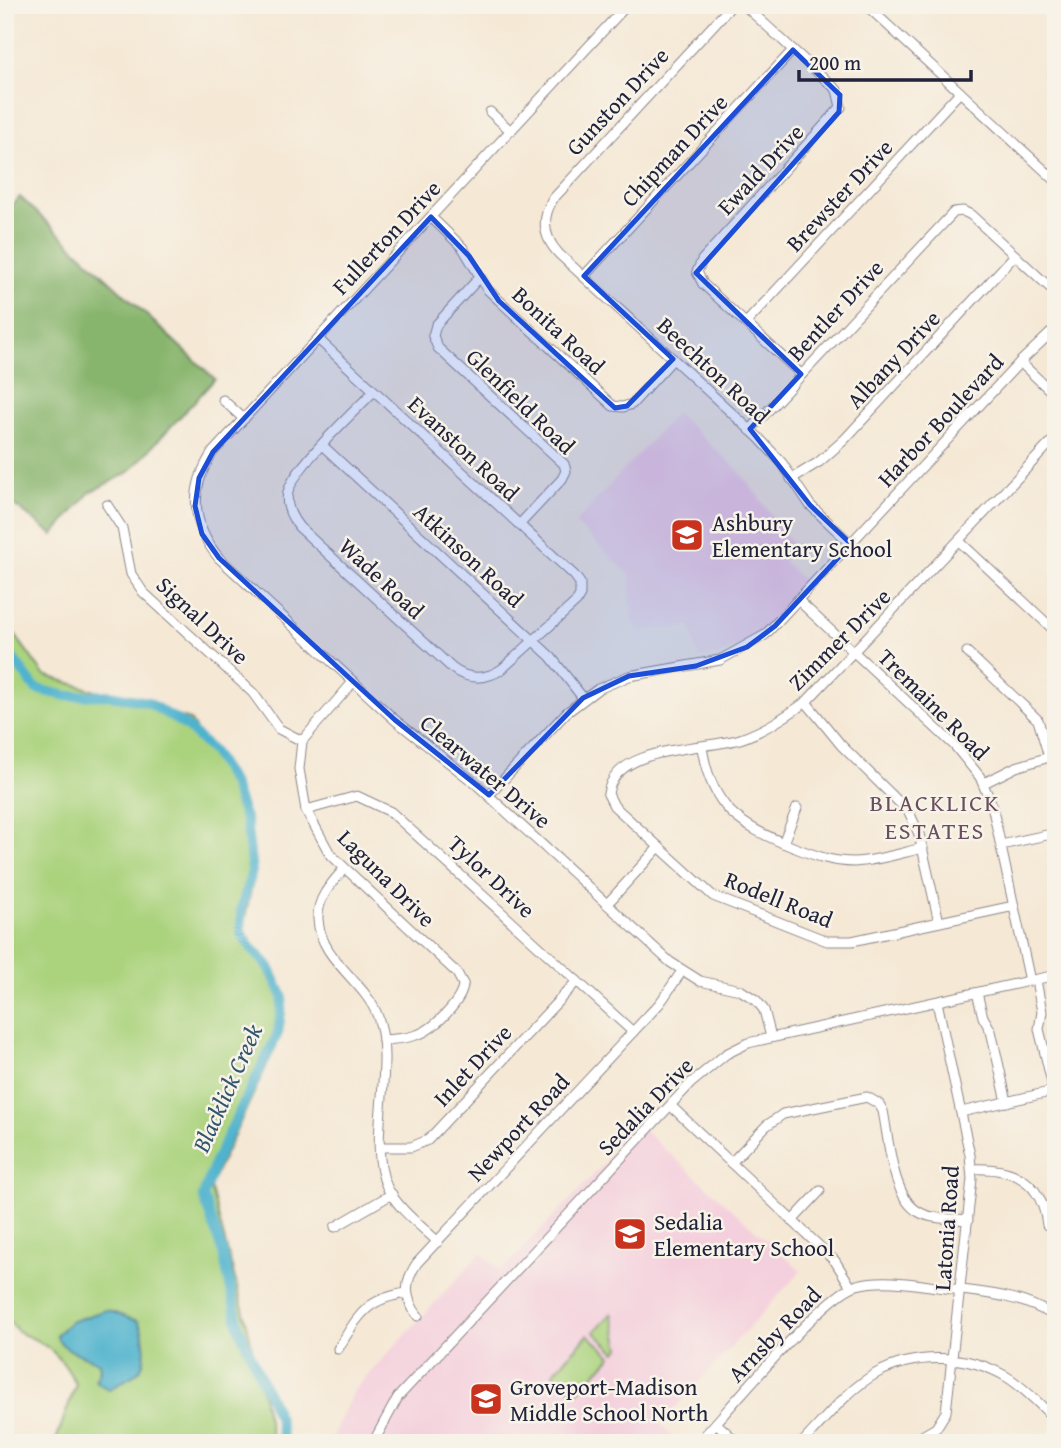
<svg xmlns="http://www.w3.org/2000/svg" width="1061" height="1448" font-family="'Gentium Book Plus',serif">
<style>
.built{fill:#f4cfdd}
.green{fill:#abd37e;stroke:#667a5c;stroke-width:2}
.forest{fill:#88b56d;stroke:#556c54;stroke-width:2}
.water{fill:#4fb3ce;stroke:#386a84;stroke-width:2}
.lines{fill:none;stroke-linecap:round;stroke-linejoin:round}
.river{stroke:#4fb3ce;stroke-width:10}
.minor-casing{stroke:#8c8588;stroke-width:11}
.minor{stroke:#fff;stroke-width:9}
.marked{fill:#1d4ed8;fill-opacity:0.2;stroke:#1d4ed8;stroke-width:5;stroke-linejoin:round}
.labels{text-anchor:middle;dominant-baseline:central;stroke-width:5;stroke-linejoin:round;paint-order:stroke}
.street-label{font-size:23px;fill:#22223b;stroke:#f7f3e8}
.poi-label{font-size:23px;fill:#22223b;stroke:#f7f3e8;text-anchor:start}
.neighbourhood-label{font-size:24px;letter-spacing:2px;fill:#694e5d;stroke:#f7f3e8}
.water-label{font-size:24px;font-style:italic;fill:#32556e;stroke:#f7f3e8}
</style>
<rect width="100%" height="100%" fill="#f7f3e8"/>
<filter id="ink" filterUnits="userSpaceOnUse"><feTurbulence type="fractalNoise" baseFrequency=".0143" numOctaves="2"/><feDisplacementMap in="SourceGraphic" scale="14" xChannelSelector="R" yChannelSelector="G"/><feConvolveMatrix kernelMatrix="1 2 1 2 8 2 1 2 1" color-interpolation-filters="sRGB"/></filter>
<filter id="wash" filterUnits="userSpaceOnUse"><feTurbulence type="fractalNoise" baseFrequency=".00686" numOctaves="4" result="noise"/><feDisplacementMap in="SourceGraphic" scale="28" xChannelSelector="R" yChannelSelector="G"/><feGaussianBlur stdDeviation="1.57" result="paint"/><feColorMatrix in="noise" values="0 0 0 0 0 0 0 0 0 0 0 0 0 0 0 0 0 1.4 0 .05"/><feComposite in="paint" operator="in"/></filter>
<g filter="url(#wash)">
<rect width="100%" height="100%" fill="#f5e8d5"/>
<g class="built">
<path d="M 676,413 L 738,470 L 750,485 L 795,548 L 783,561 L 808,585 L 768,628 L 752,640 L 718,656 L 698,659 L 691,626 L 639,632 L 631,620 L 630,575 L 575,523 Z"/>
<path d="M 640,1127 L 801,1271 L 660,1424 L 680,1443 L 329,1443 L 354,1390 L 481,1253 L 501,1271 Z"/>
</g>
<g class="green">
<path d="M 5,621 L 44,675 L 190,720 L 238,799 L 254,876 L 242,932 L 283,997 L 276,1046 L 210,1186 L 247,1324 L 273,1443 L 55,1443 L 76,1384 C 67,1368 59,1355 44,1345 C 23,1330 23,1342 5,1315 Z"/>
<path d="M 612,1313 L 620,1348 L 616,1352 L 594,1332 Z"/>
<path d="M 588,1335 L 612,1356 L 576,1394 L 553,1373 Z"/>
</g>
<path class="forest" d="M 20,197 L 215,379 L 128,473 L 90,492 L 53,535 L 5,498 L 5,212 Z"/>
<path class="water" d="M 106,1310 L 138,1321 C 145,1334 150,1366 134,1375 C 126,1380 118,1384 109,1390 L 95,1381 L 100,1370 L 99,1363 C 84,1354 63,1353 56,1335 L 70,1322 Z"/>
<g class="lines">
<path class="river" d="M 5,648 L 36,689 L 67,696 L 109,695 L 147,702 L 186,726 L 213,752 L 232,783 L 246,821 L 252,871 L 241,909 L 241,932 L 250,947 L 269,967 L 283,997 L 278,1033 L 215,1162 L 203,1196 L 223,1253 L 239,1328 L 279,1419 L 283,1443"/>
</g>
</g>
<g filter="url(#ink)">
<g class="lines">
<defs>
<g id="minor">
<path d="M 627,5 L 213,452 C 189,488 191,525 219,558 L 395,720 L 476,784 L 670,962 L 700,981 L 740,990 L 756,1000 L 764,1010 L 771,1037"/>
<path d="M 732,5 L 553,199 C 541,219 543,237 559,254 L 759,438 L 782,463 L 810,505 L 851,544"/>
<path d="M 866,5 L 1056,181"/>
<path d="M 490,112 L 511,131"/>
<path d="M 431,217 L 463,248 L 488,290 L 613,406 L 623,407 L 632,404 L 673,359"/>
<path d="M 697,272 L 702,260 L 841,107 L 837,90 L 744,5"/>
<path d="M 697,272 L 703,284 L 801,374"/>
<path d="M 584,276 L 793,50"/>
<path d="M 746,323 L 960,92"/>
<path d="M 433,336 L 438,348 L 564,464 L 566,471 L 562,479 L 519,525"/>
<path d="M 433,336 L 436,325 L 479,278"/>
<path d="M 318,339 L 574,575 L 580,583 L 580,595 L 576,602 L 502,669 C 486,680 467,680 452,668 L 299,527 C 291,517 285,506 288,492 C 294,467 354,412 374,391"/>
<path d="M 1020,362 L 1056,396"/>
<path d="M 223,400 L 244,419"/>
<path d="M 750,430 L 954,212 L 963,211 L 971,215 L 1056,293"/>
<path d="M 323,446 L 551,657 L 583,698"/>
<path d="M 791,479 L 819,462 L 844,440 L 1015,255"/>
<path d="M 107,505 L 122,528 L 131,574 L 143,592 L 253,693 L 279,729 L 302,741"/>
<path d="M 959,541 L 1056,632"/>
<path d="M 799,601 L 955,746 L 980,777 L 992,805 L 1030,981"/>
<path d="M 967,652 L 1038,720 L 1049,757"/>
<path d="M 353,682 L 302,741 L 299,769 L 306,810 L 330,854 L 457,973 L 463,984"/>
<path d="M 806,702 L 841,745 L 909,812 L 919,834 L 939,922"/>
<path d="M 702,748 C 712,808 738,825 793,847 C 813,855 832,862 854,862 C 877,861 901,853 923,848"/>
<path d="M 984,783 L 1016,767 L 1056,755"/>
<path d="M 608,794 C 614,745 704,750 740,739 C 764,731 785,717 806,702 L 1056,437"/>
<path d="M 608,794 L 614,806 L 713,896 L 827,941 L 852,941 L 1014,906"/>
<path d="M 489,795 L 566,713 L 598,689 L 629,676 L 720,660 L 765,635 L 1020,362 L 1056,328"/>
<path d="M 306,810 L 357,796 L 391,812 L 633,1032"/>
<path d="M 783,843 L 797,808"/>
<path d="M 1001,845 L 1056,833"/>
<path d="M 344,869 C 331,884 317,898 318,919 C 320,961 365,980 378,1017 C 396,1067 366,1142 387,1187 C 398,1209 420,1225 438,1242"/>
<path d="M 607,904 L 659,847"/>
<path d="M 977,993 L 983,1017 L 991,1031 L 1007,1102"/>
<path d="M 383,1040 C 394,1039 406,1039 416,1035 C 432,1031 463,1001 463,984"/>
<path d="M 671,1106 L 835,1261 L 851,1287"/>
<path d="M 961,1112 L 1054,1091 L 1039,1029 L 1042,1012 L 1036,980"/>
<path d="M 381,1147 L 411,1147 L 428,1140 L 577,981"/>
<path d="M 731,1163 L 766,1126 L 783,1114 L 867,1097 L 879,1104 L 883,1111 C 889,1140 892,1198 919,1212 C 932,1220 953,1218 968,1220"/>
<path d="M 972,1169 C 1014,1167 1042,1181 1047,1225"/>
<path d="M 792,1221 L 820,1191"/>
<path d="M 335,1227 L 392,1194"/>
<path d="M 418,1316 C 404,1298 404,1282 417,1263 L 660,1003 L 682,971"/>
<path d="M 338,1349 C 359,1315 365,1299 407,1293"/>
<path d="M 716,1423 L 738,1443"/>
<path d="M 373,1443 L 398,1397 L 691,1083 L 726,1054 L 748,1043 L 1056,975"/>
<path d="M 698,1443 C 727,1412 824,1294 857,1285 C 887,1277 923,1286 953,1289 C 989,1293 1025,1297 1056,1317"/>
<path d="M 802,1443 C 825,1419 848,1389 877,1373 C 917,1352 968,1354 1007,1377 C 1025,1388 1040,1405 1056,1420"/>
<path d="M 910,1443 L 936,1428 L 946,1412 L 972,1179 L 970,1155 L 937,1002"/>
</g>
</defs>
<use href="#minor" class="minor-casing"/>
<use href="#minor" class="minor"/>
</g>
</g>
<path class="marked" d="M 793,50 L 840,95 L 839,112 L 696,273 L 801,374 L 750,429 L 810,505 L 851,544 L 775,626 L 747,647 L 696,666 L 629,676 L 583,698 L 489,795 L 395,720 L 219,558 L 202,534 L 195,506 L 199,478 L 213,452 L 431,217 L 469,256 L 499,301 L 615,408 L 627,406 L 673,359 L 584,276 Z"/>
<defs>
<symbol id="school-square" viewBox="-11 -11 22 22"><rect x="-9" y="-9" width="18" height="18" rx="4" fill="#c8321e" stroke="#f7f3e8"/><path d="M0-5L7-2L0 1L-7-2ZM-4 1L0 2.5L4 1V4Q0 6-4 4Z" fill="#fff"/></symbol>
</defs>
<g fill-rule="evenodd">
<use href="#school-square" x="668" y="516" width="38" height="38"/>
<use href="#school-square" x="611" y="1215" width="38" height="38"/>
<use href="#school-square" x="467" y="1380" width="38" height="38"/>
</g>
<g class="labels">
<g class="street-label">
<text transform="translate(617 101) rotate(-47)">Gunston Drive</text>
<text transform="translate(674 150) rotate(-47)">Chipman Drive</text>
<text transform="translate(760 169) rotate(-47)">Ewald Drive</text>
<text transform="translate(839 195) rotate(-47)">Brewster Drive</text>
<text transform="translate(386 237) rotate(-47)">Fullerton Drive</text>
<text transform="translate(835 310) rotate(-47)">Bentler Drive</text>
<text transform="translate(559 330) rotate(43)">Bonita Road</text>
<text transform="translate(893 359) rotate(-47)">Albany Drive</text>
<text transform="translate(714 370) rotate(43)">Beechton Road</text>
<text transform="translate(521 401) rotate(44)">Glenfield Road</text>
<text transform="translate(940 420) rotate(-47)">Harbor Boulevard</text>
<text transform="translate(464 448) rotate(43)">Evanston Road</text>
<text transform="translate(469 555) rotate(43)">Atkinson Road</text>
<text transform="translate(382 578) rotate(43)">Wade Road</text>
<text transform="translate(203 620) rotate(43)">Signal Drive</text>
<text transform="translate(839 639) rotate(-45)">Zimmer Drive</text>
<text transform="translate(934 704) rotate(45)">Tremaine Road</text>
<text transform="translate(486 771) rotate(40)">Clearwater Drive</text>
<text transform="translate(492 876) rotate(43)">Tylor Drive</text>
<text transform="translate(387 878) rotate(45)">Laguna Drive</text>
<text transform="translate(779 899) rotate(22)">Rodell Road</text>
<text transform="translate(472 1065) rotate(-47)">Inlet Drive</text>
<text transform="translate(645 1106) rotate(-46)">Sedalia Drive</text>
<text transform="translate(518 1127) rotate(-47)">Newport Road</text>
<text transform="translate(946 1228) rotate(-86)">Latonia Road</text>
<text transform="translate(774 1334) rotate(-46)">Arnsby Road</text>
</g>
<g class="poi-label">
<text x="712" y="522">Ashbury<tspan x="712" dy="26">Elementary School</tspan></text>
<text x="654" y="1221">Sedalia<tspan x="654" dy="26">Elementary School</tspan></text>
<text x="510" y="1386">Groveport-Madison<tspan x="510" dy="26">Middle School North</tspan></text>
</g>
<g class="neighbourhood-label">
<text x="935" y="802">BLACKLICK<tspan x="935" dy="28">ESTATES</tspan></text>
</g>
<g class="water-label">
<text transform="translate(227 1088) rotate(-66)">Blacklick Creek</text>
</g>
</g>
<rect width="1061" height="1448" fill="none" stroke="#f7f3e8" stroke-width="28"/>
<path d="M799 70v10h172v-10" fill="none" stroke="#22223b" stroke-width="3.5"/>
<text x="809" y="70" font-size="21" fill="#22223b" stroke="#f7f3e8" stroke-width="5" paint-order="stroke">200 m</text>
</svg>
